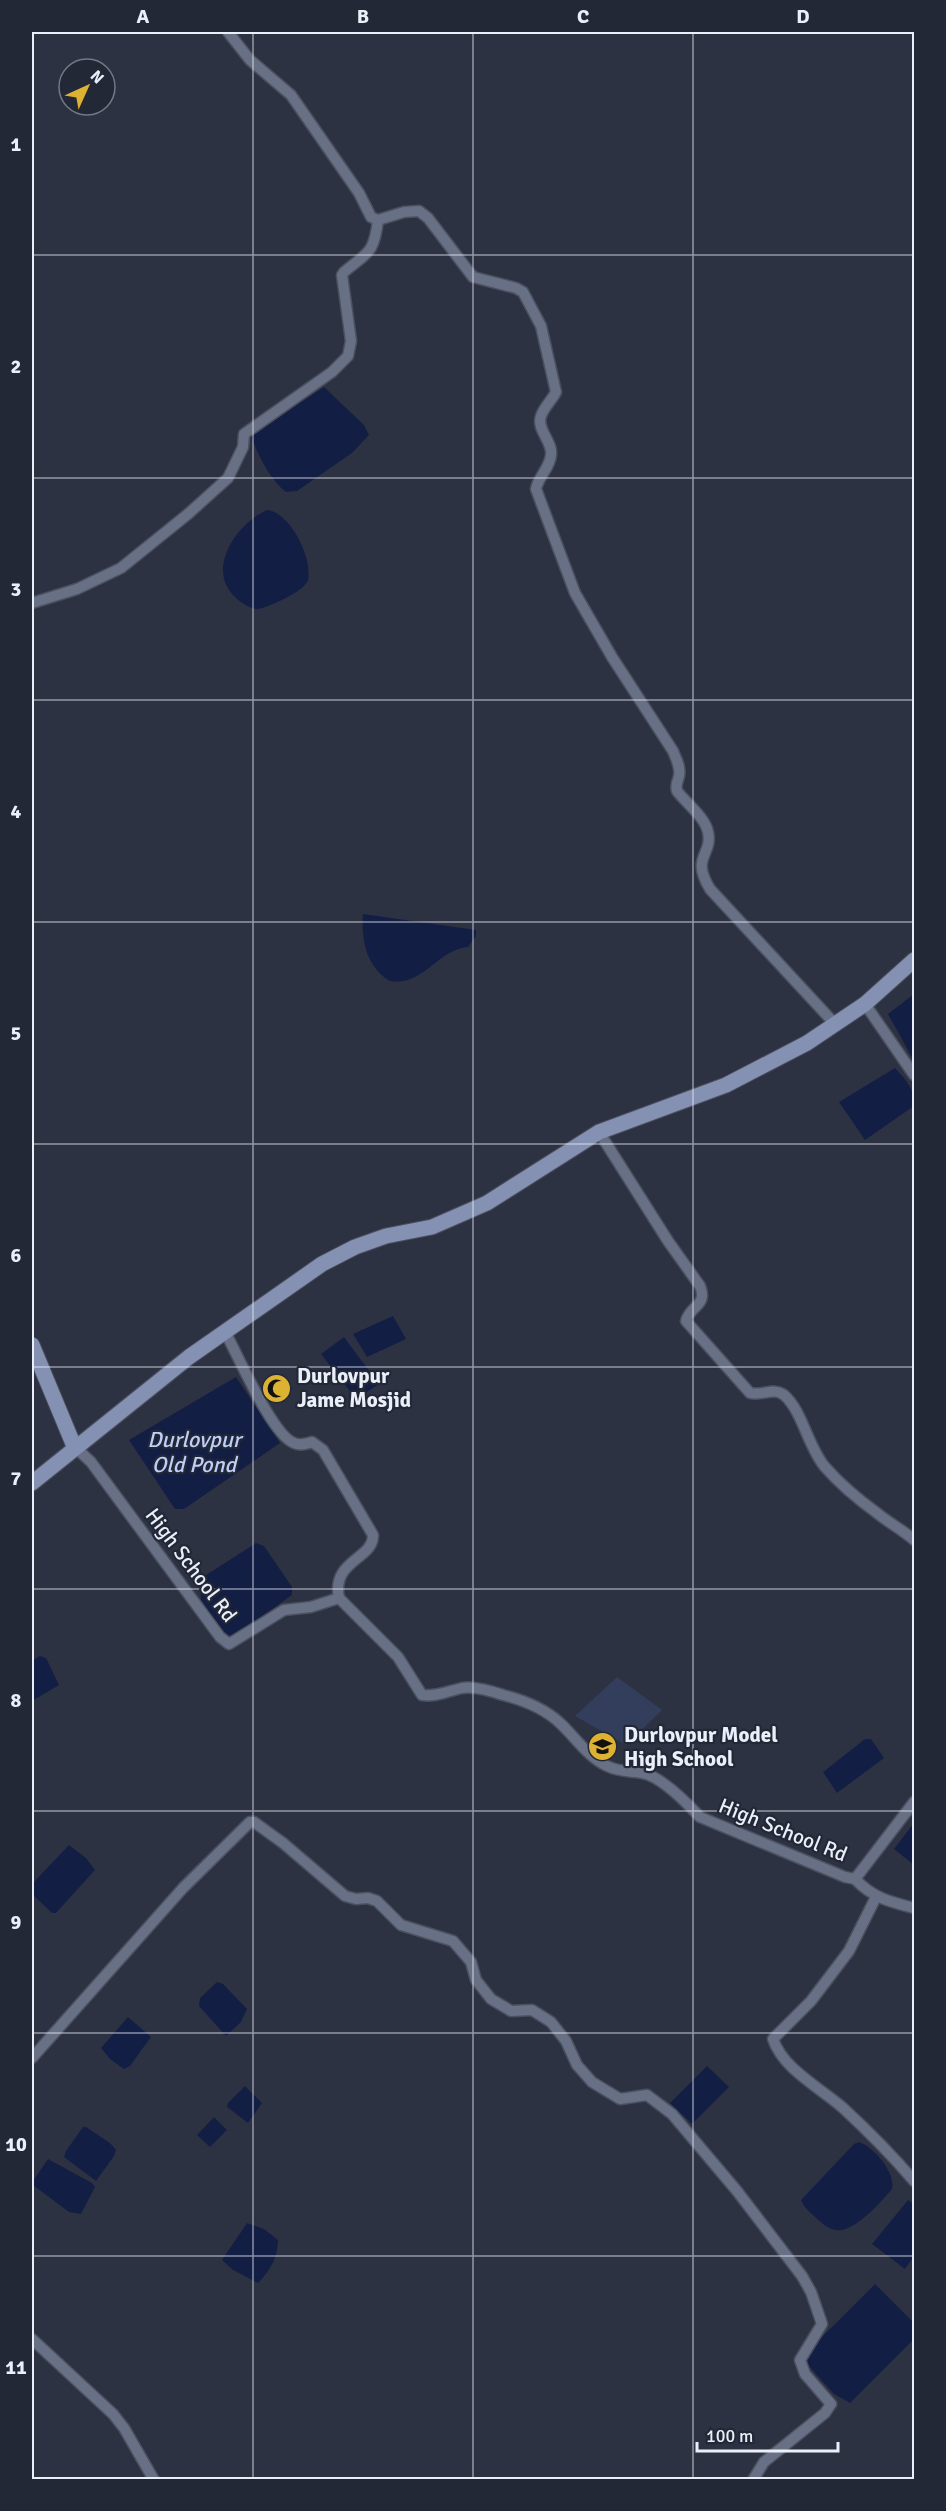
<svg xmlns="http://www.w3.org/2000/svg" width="946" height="2511" font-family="Signika,sans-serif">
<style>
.green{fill:#333d5c}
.water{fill:#131e45}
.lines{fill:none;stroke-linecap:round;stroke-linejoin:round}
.street-casing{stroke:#4b505f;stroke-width:13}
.secondary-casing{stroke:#4b505f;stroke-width:17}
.street{stroke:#687085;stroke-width:10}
.secondary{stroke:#8591b2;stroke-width:15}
.grid{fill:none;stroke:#ebeff9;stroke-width:1.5;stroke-opacity:0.55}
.labels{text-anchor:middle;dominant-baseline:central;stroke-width:4.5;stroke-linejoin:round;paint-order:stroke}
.poi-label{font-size:21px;font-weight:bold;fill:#ebeff9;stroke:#232837;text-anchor:start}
.street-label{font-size:21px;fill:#ebeff9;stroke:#232837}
.water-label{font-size:22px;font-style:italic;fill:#bfcffb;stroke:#232837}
.neatline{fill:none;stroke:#ebeff9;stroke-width:2}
.grid-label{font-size:20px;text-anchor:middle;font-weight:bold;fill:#ebeff9}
</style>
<rect width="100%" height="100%" fill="#2d3242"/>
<path class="green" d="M 617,1677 L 662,1710 L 626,1745 L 575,1716 Z"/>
<g class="water">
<path d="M 324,387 L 364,425 L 369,435 L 352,453 L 297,491 L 286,492 C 270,480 257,454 251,435 Z"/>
<path d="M 267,510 C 290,512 313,558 308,580 C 305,591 268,608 257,609 C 253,609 247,606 244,604 C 201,578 232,526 267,510 Z"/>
<path d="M 363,914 L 476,930 L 476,936 L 468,947 C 438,949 423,987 390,981 C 366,967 361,939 363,914 Z"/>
<path d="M 914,994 L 914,1061 L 888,1014 Z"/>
<path d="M 895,1068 C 906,1080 915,1089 914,1106 L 865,1140 L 839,1102 Z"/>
<path d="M 393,1316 L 406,1339 L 367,1357 L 353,1334 Z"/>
<path d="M 344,1337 L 379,1384 L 356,1399 L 321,1354 Z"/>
<path d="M 236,1377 L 280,1443 L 184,1509 L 175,1509 L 129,1440 Z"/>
<path d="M 256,1543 L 264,1546 L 292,1587 L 292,1595 L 230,1639 L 224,1635 L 201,1600 L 200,1579 Z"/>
<path d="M 40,1656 L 46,1658 L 59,1685 L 32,1701 L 32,1661 Z"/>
<path d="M 865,1739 L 871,1739 L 884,1758 L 837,1793 L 823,1772 Z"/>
<path d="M 914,1823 L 914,1865 L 894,1849 Z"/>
<path d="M 69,1845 L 86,1858 L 95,1870 L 56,1913 L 52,1913 L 32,1894 L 32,1884 Z"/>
<path d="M 217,1982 L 223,1984 L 247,2009 L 241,2022 L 226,2036 L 199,2006 L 200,1998 Z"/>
<path d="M 128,2017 L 151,2037 L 130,2066 L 124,2069 L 110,2059 L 101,2048 Z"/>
<path d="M 707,2066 L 729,2087 L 692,2124 L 670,2103 Z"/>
<path d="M 245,2086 L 262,2103 L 248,2123 L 227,2107 L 228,2103 Z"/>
<path d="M 214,2117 L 227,2130 L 210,2147 L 197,2135 Z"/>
<path d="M 83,2127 L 86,2127 L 110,2143 L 116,2150 L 114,2156 L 96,2181 L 64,2157 L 66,2151 Z"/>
<path d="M 859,2142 C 874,2147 896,2173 892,2189 C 881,2202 854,2233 836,2230 C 828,2229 822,2223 816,2218 C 810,2212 804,2208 801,2200 L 854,2144 Z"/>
<path d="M 48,2159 L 92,2183 L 95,2187 L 81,2214 L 69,2212 L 33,2185 L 33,2181 Z"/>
<path d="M 908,2200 L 914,2204 L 914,2256 L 905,2269 L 872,2244 Z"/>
<path d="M 247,2223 L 264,2229 L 278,2240 C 278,2257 270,2271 258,2283 L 233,2270 L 222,2260 Z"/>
<path d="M 875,2284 L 913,2322 L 914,2339 L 850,2403 L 834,2394 L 806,2363 L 812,2347 Z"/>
</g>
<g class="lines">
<defs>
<g id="street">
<path d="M 228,32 L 250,60 L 291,95 L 359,193 L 371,217 L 378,220 L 404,212 L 419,211 L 428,218 L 473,277 L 516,288 L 523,292 L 541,326 L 556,392 C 552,400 544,407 541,416 C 536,429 553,442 551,455 C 550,468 538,477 536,489 L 575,593 L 612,657 L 673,751 C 676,759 681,767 679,776 C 678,782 675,784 677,791 C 686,803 705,817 708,832 C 713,856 690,856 710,889 L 835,1024"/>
<path d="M 32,603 L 77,589 L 121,568 L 188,514 L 228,478 L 243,447 L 244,434 L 332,372 L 348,356 L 351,341 L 342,275 L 344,272 C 368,252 374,254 378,220"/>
<path d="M 865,1004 L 914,1075"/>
<path d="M 599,1132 L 668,1241 L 700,1286 C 708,1306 690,1305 686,1321 L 750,1393 C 762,1396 774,1387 784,1395 C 802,1410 808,1447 825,1467 C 840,1484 859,1500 877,1513 C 889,1523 903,1530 914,1540"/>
<path d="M 225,1332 C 238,1355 272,1435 294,1443 C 300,1446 306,1444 312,1442 L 323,1450 L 373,1535 C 374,1559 331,1560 339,1598"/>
<path d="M 74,1446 L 91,1462 L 220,1637 L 229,1644 L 284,1610 L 311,1607 L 339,1598 L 398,1657 L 422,1695 C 436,1697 449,1691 462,1688 C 475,1686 491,1691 503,1695 C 523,1700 545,1709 560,1723 C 575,1737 588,1757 607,1766 C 619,1772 630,1771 642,1773 C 661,1776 687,1803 700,1817 L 845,1877 L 855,1879 L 914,1802"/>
<path d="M 855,1879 C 873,1898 890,1902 914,1908"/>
<path d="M 876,1897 L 849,1951 L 811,2001 L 773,2039 C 783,2069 819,2087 842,2107 C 867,2130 892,2155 914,2181"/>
<path d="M 32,2058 L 183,1888 L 250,1822 L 254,1822 L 283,1843 L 345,1896 L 356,1899 L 368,1898 L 377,1901 L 401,1925 L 453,1941 L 471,1962 L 476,1980 L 491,1999 L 511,2011 L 532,2010 L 551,2022 L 566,2041 L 577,2065 L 592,2082 L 620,2099 L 647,2095 L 672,2114 L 737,2191 L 802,2276 L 811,2292 L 822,2324 L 800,2360 L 805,2374 L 831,2404 L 825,2413 L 764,2462 L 753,2480"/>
<path d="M 32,2339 L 113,2414 L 124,2428 L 154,2480"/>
</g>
<g id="secondary">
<path d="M 32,1345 L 74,1446"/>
<path d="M 32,1483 L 189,1357 L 322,1264 L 355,1247 L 386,1236 L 432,1227 L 487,1203 L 599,1132 L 726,1085 L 807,1043 L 865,1004 L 914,960"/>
</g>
</defs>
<use href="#street" class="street-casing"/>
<use href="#secondary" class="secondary-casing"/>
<use href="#street" class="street"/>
<use href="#secondary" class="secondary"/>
</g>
<path class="grid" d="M 253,32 L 253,2480M 473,32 L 473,2480M 693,32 L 693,2480M 32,255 L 914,255M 32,478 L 914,478M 32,700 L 914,700M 32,922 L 914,922M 32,1144 L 914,1144M 32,1367 L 914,1367M 32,1589 L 914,1589M 32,1811 L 914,1811M 32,2033 L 914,2033M 32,2256 L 914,2256"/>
<defs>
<symbol id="mosque-disc" viewBox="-11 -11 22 22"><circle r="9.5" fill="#ddb233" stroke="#232837"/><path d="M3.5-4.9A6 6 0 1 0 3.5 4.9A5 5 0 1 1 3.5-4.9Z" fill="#111"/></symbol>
<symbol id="school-disc" viewBox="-11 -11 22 22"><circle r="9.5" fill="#ddb233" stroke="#232837"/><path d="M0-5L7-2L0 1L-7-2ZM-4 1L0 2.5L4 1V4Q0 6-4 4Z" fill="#111"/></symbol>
</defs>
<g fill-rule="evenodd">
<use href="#mosque-disc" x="260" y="1372" width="33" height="33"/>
<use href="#school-disc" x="586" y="1730" width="33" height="33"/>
</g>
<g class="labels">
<g class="poi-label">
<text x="297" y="1376">Durlovpur<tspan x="297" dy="24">Jame Mosjid</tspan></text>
<text x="624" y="1735">Durlovpur Model<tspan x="624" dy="24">High School</tspan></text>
</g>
<g class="street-label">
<text transform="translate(191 1565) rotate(53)">High School Rd</text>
<text transform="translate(783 1830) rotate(22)">High School Rd</text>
</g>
<g class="water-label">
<text x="194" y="1439">Durlovpur<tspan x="194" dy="25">Old Pond</tspan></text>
</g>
</g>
<rect width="946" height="2511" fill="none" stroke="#232837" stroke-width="66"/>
<g transform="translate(87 87) rotate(45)"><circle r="28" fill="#232837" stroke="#737885" stroke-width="1.5"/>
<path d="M0-4.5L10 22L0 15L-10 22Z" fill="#ddb233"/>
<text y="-9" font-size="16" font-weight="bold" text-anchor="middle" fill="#ebeff9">N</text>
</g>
<path d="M697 2442v9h141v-9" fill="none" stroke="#ebeff9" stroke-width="3"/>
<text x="706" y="2442" font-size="18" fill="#ebeff9" stroke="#232837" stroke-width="4.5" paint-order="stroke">100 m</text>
<rect x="33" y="33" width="880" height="2445" class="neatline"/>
<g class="grid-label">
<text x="143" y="23">A</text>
<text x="363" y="23">B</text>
<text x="583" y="23">C</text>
<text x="803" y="23">D</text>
<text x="16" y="151">1</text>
<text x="16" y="373">2</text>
<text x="16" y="596">3</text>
<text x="16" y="818">4</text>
<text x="16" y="1040">5</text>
<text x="16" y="1262">6</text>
<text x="16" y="1485">7</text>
<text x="16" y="1707">8</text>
<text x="16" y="1929">9</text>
<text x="16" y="2151">10</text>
<text x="16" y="2374">11</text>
</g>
</svg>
